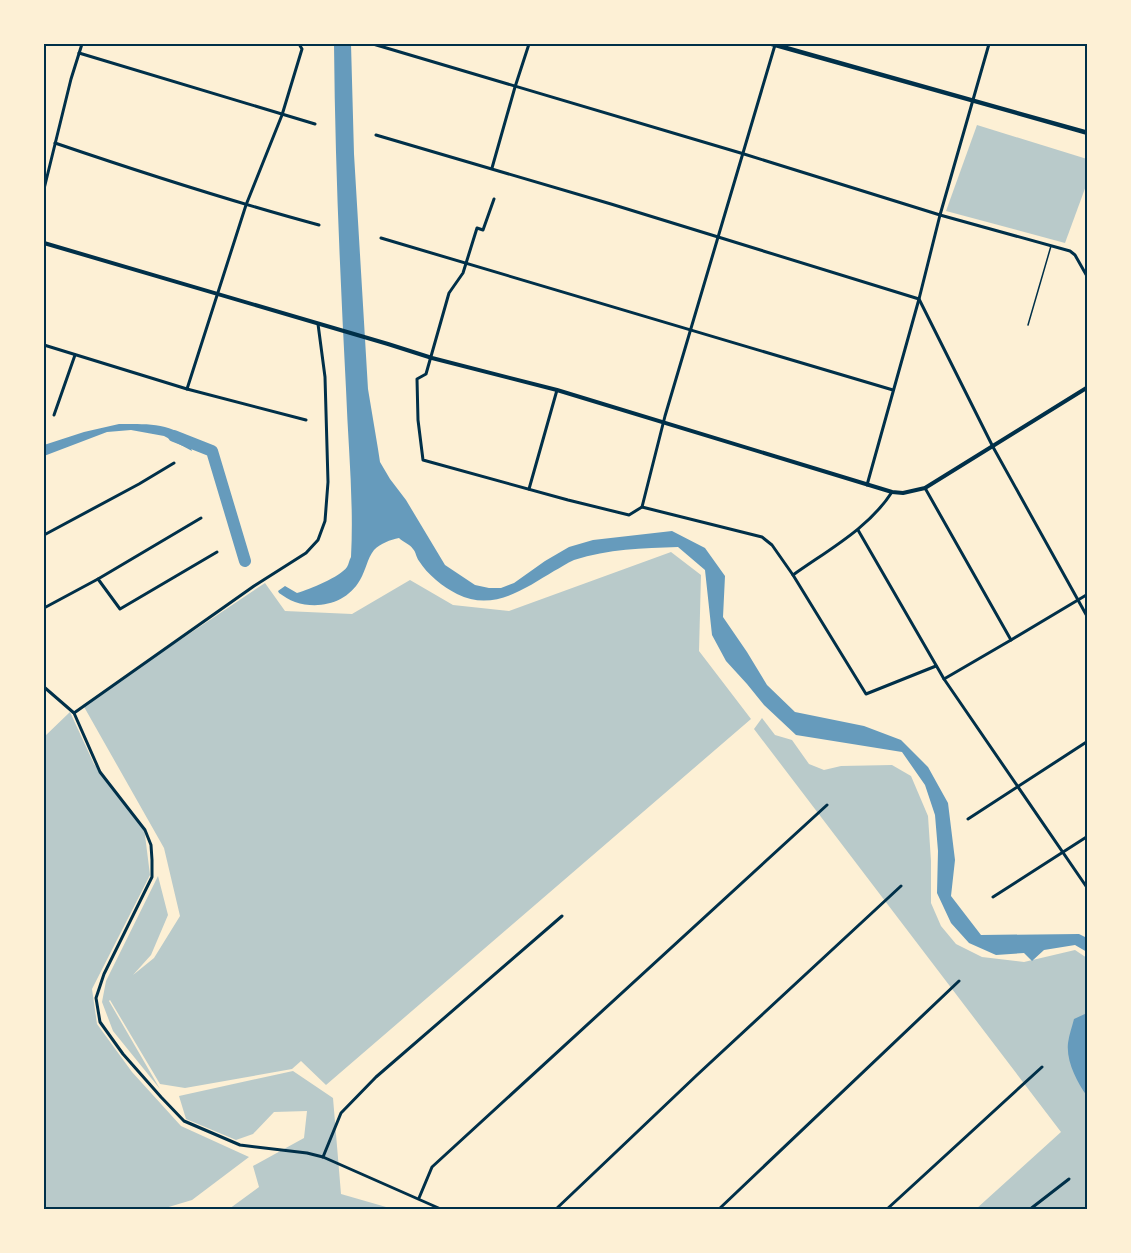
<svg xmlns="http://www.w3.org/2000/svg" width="1131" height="1253" font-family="Ubuntu,sans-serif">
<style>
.green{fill:#b9caca}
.water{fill:#669bbc}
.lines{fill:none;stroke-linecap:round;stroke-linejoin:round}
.river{stroke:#669bbc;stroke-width:12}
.service{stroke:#003049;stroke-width:1.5}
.minor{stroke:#003049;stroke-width:3}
.tertiary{stroke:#003049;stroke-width:4}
.secondary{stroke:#003049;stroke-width:4.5}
.neatline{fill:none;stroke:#003049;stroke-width:2}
</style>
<rect width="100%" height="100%" fill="#fdf0d5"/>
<g class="green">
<path d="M 977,125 L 1087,159 L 1087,183 L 1065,243 L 946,211 Z"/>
<path d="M 671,552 L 701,575 L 699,651 L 751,719 L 326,1085 L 301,1061 L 292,1069 L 185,1088 L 160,1084 L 110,1000 L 109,1001 L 160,1089 L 113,1031 L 102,1002 L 106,981 L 158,876 L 168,915 L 151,955 L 133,975 L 154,958 L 180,916 L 164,848 L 83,705 L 265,583 L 285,611 L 352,614 L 410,580 L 453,605 L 509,611 Z"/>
<path d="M 70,712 L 94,764 L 144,827 L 150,875 L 92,989 L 97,1024 L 132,1072 L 181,1126 L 249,1157 L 192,1200 L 162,1209 L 44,1210 L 44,737 Z"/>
<path d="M 762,718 L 775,735 L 792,740 L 809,764 L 824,770 L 841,766 L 892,765 L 911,776 L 928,816 L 931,861 L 931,903 L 941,926 L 956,944 L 982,957 L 1024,962 L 1075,950 L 1087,958 L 1087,1209 L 976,1209 L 1061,1132 L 754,729 Z"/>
<path d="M 293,1071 L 333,1098 L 341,1194 L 393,1209 L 229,1209 L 259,1187 L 253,1166 L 304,1138 L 307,1111 L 274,1112 L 253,1134 L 236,1140 L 186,1119 L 179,1096 Z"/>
</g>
<g class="water">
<path d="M 334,44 L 351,44 L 354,154 L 368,389 L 378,449 L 380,462 L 390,479 L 406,500 L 445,565 L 475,585 L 489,588 L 501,588 L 514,583 L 545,561 L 569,547 L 593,540 L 672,531 L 705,548 L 725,576 L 723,617 L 747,652 L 767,685 L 795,712 L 864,726 L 901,740 L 928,767 L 948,803 L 955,860 L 951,896 L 981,935 L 1079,934 L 1087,938 L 1087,952 L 1075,945 L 1044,950 L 1032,961 L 1024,953 L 996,955 L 969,943 L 951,923 L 937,893 L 938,851 L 935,815 L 925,785 L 902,752 L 796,735 L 764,705 L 747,684 L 726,661 L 712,635 L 705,570 L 678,547 C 642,548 609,549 574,560 C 567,563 560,568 554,571 C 524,589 493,612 457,594 C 443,587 427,574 419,561 C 416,557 416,552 413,549 C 410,544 403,542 399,538 C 390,540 381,543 374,550 C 367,559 366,570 360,580 C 347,603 319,610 295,602 C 289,600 284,596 279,593 L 278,591 L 285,586 L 297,593 C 310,589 340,577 347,567 C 349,564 349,560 351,557 C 354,501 348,445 346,389 C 340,274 335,159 334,44 Z"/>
<path d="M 119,424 C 144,424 185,421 192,451 L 164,436 L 131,430 L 107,432 L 44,456 L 44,445 L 84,432 Z"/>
<path d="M 1087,1013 L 1087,1096 C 1077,1082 1066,1061 1068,1043 C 1069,1035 1072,1027 1074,1019 Z"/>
</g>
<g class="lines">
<path class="river" d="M 174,436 L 212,451 L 245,561"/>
<path class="service" d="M 1028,325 L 1051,246"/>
<g class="minor">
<path d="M 373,44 L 744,154 L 940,215 L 1070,251 L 1075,255 L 1088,278"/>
<path d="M 79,53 L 315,124"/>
<path d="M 376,135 L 611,204 L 919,299 L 993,447 L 1088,618"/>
<path d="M 55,143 C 143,173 230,201 319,225"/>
<path d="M 492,168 L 515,87 L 529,44"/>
<path d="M 44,189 L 71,79 L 82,44"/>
<path d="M 494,199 L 483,230 L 477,228 L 463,273 L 449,293 L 426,374 L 417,379 L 418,420 L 423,460 L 568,500 L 629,515 L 642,507 L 762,537 L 772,545 L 793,575 L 866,694 L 936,666"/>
<path d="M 381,238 L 893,390"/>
<path d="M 44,345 L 187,389 L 306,420"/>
<path d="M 187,389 L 246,205 L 282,115 L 302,49 L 299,44"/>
<path d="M 54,415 L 75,355"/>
<path d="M 867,485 L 919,299 L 940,215 L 989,44"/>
<path d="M 925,488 L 1011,640"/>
<path d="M 529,489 L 557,390"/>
<path d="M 642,507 L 665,416 L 775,45"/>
<path d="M 858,530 L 944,679 L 1088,889"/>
<path d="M 44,535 L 139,484 L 174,463"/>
<path d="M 793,575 C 828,550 869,528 892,492"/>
<path d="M 98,579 L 120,609 L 217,552"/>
<path d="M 44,608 L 98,579 L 201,518"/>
<path d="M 944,679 L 1011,640 L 1088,594"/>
<path d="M 44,687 L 74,713 L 100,772 L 145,830 L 151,845 L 152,860 L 152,877 L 104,974 L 96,998 L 100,1022 L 123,1054 L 161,1097 L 184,1121 L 240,1145 L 307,1153 L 323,1157 L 443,1210"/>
<path d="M 74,713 L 254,586 L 306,553 L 318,540 L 325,521 L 328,482 L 325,377 L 318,324"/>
<path d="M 968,819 L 1088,741"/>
<path d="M 993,897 L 1088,836"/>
<path d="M 323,1157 L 341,1113 L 376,1077 L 562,916"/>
<path d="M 419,1198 L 432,1167 L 827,805"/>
<path d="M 555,1210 L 697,1075 L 901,886"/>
<path d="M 718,1210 L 959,981"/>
<path d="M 886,1210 L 1042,1067"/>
<path d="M 1029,1210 L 1069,1179"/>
</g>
<path class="tertiary" d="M 44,243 L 388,344 L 432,358 L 557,390 L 892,492 L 903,493 L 925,488 L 1088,387"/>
<path class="secondary" d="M 772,44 L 1088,133"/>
</g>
<rect width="1131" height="1253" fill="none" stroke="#fdf0d5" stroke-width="90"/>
<rect x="45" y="45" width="1041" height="1163" class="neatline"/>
</svg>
